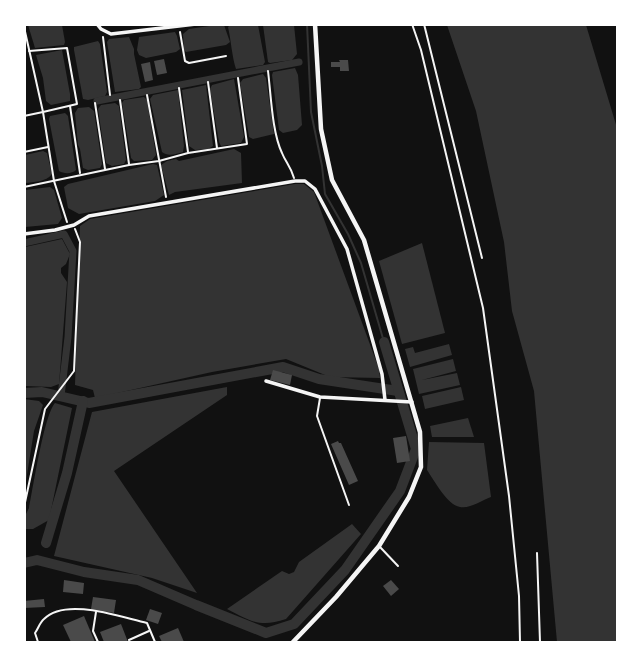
<svg xmlns="http://www.w3.org/2000/svg" width="642" height="667" font-family="'DejaVu Sans',sans-serif">
<style>
.water{fill:#333}
.lines{fill:none;stroke-linecap:round;stroke-linejoin:round}
.stream{stroke:#333;stroke-width:2}
.canal{stroke:#333;stroke-width:7}
.river{stroke:#333;stroke-width:10}
.building{fill:#4a4a4a}
.path{stroke:#f5f5f5;stroke-width:2}
.service{stroke:#f5f5f5;stroke-width:2}
.minor{stroke:#f5f5f5;stroke-width:3.5}
.tertiary{stroke:#f5f5f5;stroke-width:4.5}
</style>
<rect width="100%" height="100%" fill="#111"/>
<g class="water">
<path d="M 231,24 L 258,25 L 265,62 L 263,65 L 236,69 C 232,57 231,40 228,27 Z"/>
<path d="M 28,25 L 62,25 L 65,42 L 64,45 L 35,48 Z"/>
<path d="M 216,25 L 224,25 L 230,42 L 226,45 L 186,52 L 184,50 L 183,34 L 189,29 Z"/>
<path d="M 263,25 L 294,25 L 297,54 L 292,60 L 270,63 L 268,62 Z"/>
<path d="M 447,25 L 586,25 L 617,128 L 617,642 L 557,642 L 534,391 L 512,311 L 504,242 L 476,111 Z"/>
<path d="M 175,32 L 177,36 L 180,49 L 176,52 L 146,58 L 139,55 L 137,50 L 139,37 Z"/>
<path d="M 129,37 L 134,49 L 134,54 L 141,87 L 139,89 L 115,92 L 107,42 L 109,39 Z"/>
<path d="M 98,41 L 100,44 L 107,92 L 105,96 L 88,100 L 83,99 L 74,50 L 74,47 Z"/>
<path d="M 62,50 L 70,94 L 70,101 L 51,105 L 46,101 L 43,78 L 36,55 Z"/>
<path d="M 295,68 L 298,75 L 302,125 L 297,130 L 283,133 L 279,130 L 272,75 L 273,72 Z"/>
<path d="M 263,74 L 266,78 L 274,134 L 253,139 L 249,137 L 240,83 L 243,79 Z"/>
<path d="M 234,79 L 244,137 L 241,143 L 221,146 L 219,142 L 210,89 L 212,85 Z"/>
<path d="M 206,85 L 213,146 L 208,149 L 195,150 L 189,146 L 182,90 Z"/>
<path d="M 178,90 L 184,146 L 183,152 C 176,154 168,157 162,152 L 150,99 L 153,95 Z"/>
<path d="M 144,97 L 147,100 L 156,155 L 152,160 L 134,161 L 131,158 L 122,103 L 124,100 Z"/>
<path d="M 115,103 L 119,106 L 126,160 L 124,164 L 112,166 L 106,163 L 98,109 L 101,105 Z"/>
<path d="M 89,107 L 94,111 L 102,164 L 100,168 L 88,170 L 83,168 L 80,149 L 78,145 L 75,113 L 78,108 Z"/>
<path d="M 65,113 L 68,116 L 76,170 C 72,174 64,174 59,171 L 49,119 L 50,116 Z"/>
<path d="M 234,149 L 241,153 L 242,183 L 175,192 L 169,195 L 161,165 L 167,161 L 176,159 L 179,161 Z"/>
<path d="M 43,151 L 47,153 L 52,174 C 46,182 34,182 25,183 L 25,155 Z"/>
<path d="M 153,164 L 157,165 L 164,195 L 155,201 L 79,214 L 68,208 L 64,187 L 68,184 Z"/>
<path d="M 295,184 L 304,184 L 314,192 L 379,369 L 380,378 L 330,377 L 286,359 L 212,372 L 95,398 L 93,390 L 75,385 L 80,226 L 90,219 Z"/>
<path d="M 50,187 L 54,190 L 62,218 L 58,224 L 25,227 L 25,190 Z"/>
<path d="M 62,239 L 70,254 L 66,264 L 61,268 L 61,273 L 67,282 L 59,384 L 51,387 L 25,386 L 25,247 Z"/>
<path d="M 422,243 L 445,333 L 402,344 L 379,261 Z"/>
<path d="M 449,344 L 452,355 L 410,367 L 405,349 L 413,347 L 415,353 Z"/>
<path d="M 453,359 L 456,371 L 422,380 L 457,373 L 460,385 L 419,394 L 413,369 Z"/>
<path d="M 227,387 L 227,395 L 114,471 L 197,593 L 152,578 L 54,556 L 92,412 Z"/>
<path d="M 461,387 L 464,400 L 425,409 L 422,396 Z"/>
<path d="M 24,399 L 39,401 L 43,405 L 34,431 L 25,487 Z"/>
<path d="M 55,403 L 72,408 L 49,520 L 33,529 L 25,529 L 25,516 L 29,508 C 33,489 44,415 55,403 Z"/>
<path d="M 468,418 L 474,437 L 432,437 L 430,426 Z"/>
<path d="M 429,442 L 484,443 L 491,497 C 482,500 470,509 460,507 C 447,505 434,480 427,470 Z"/>
<path d="M 352,524 L 361,534 L 286,619 C 260,628 250,621 227,609 L 282,571 L 289,574 L 294,572 L 299,562 Z"/>
</g>
<g class="lines">
<path class="stream" d="M 307,24 L 311,112 L 322,166 L 325,194 L 348,234 L 361,263 L 384,342"/>
<g class="canal">
<path d="M 97,101 L 299,62"/>
<path d="M 24,243 L 64,234 L 73,251 L 68,337 L 61,396"/>
</g>
<g class="river">
<path d="M 24,393 L 42,392 L 89,403 L 283,367 L 319,379 L 398,391"/>
<path d="M 46,543 L 67,473 L 83,401"/>
<path d="M 24,563 L 37,560 L 84,572 L 138,580 L 196,605 L 266,633 L 294,624 L 345,570 L 400,491 L 416,449 L 384,342"/>
</g>
</g>
<g class="building">
<path d="M 164,59 L 167,73 L 157,75 L 154,61 Z"/>
<path d="M 339,60 L 348,60 L 349,71 L 340,71 L 340,67 L 331,67 L 331,62 L 340,62 Z"/>
<path d="M 150,62 L 153,80 L 145,82 L 141,64 Z"/>
<path d="M 273,370 L 292,375 L 290,385 L 270,380 Z"/>
<path d="M 406,436 L 410,461 L 397,463 L 393,438 Z"/>
<path d="M 338,441 L 339,443 L 341,443 L 358,481 L 349,485 L 331,444 Z"/>
<path d="M 64,580 L 84,583 L 83,594 L 63,592 Z"/>
<path d="M 391,580 L 399,589 L 391,596 L 383,586 Z"/>
<path d="M 93,597 L 116,600 L 114,613 L 91,609 Z"/>
<path d="M 44,599 L 45,607 L 24,608 L 24,601 Z"/>
<path d="M 150,609 L 162,613 L 158,624 L 146,620 Z"/>
<path d="M 84,616 L 95,642 L 71,642 L 63,625 Z"/>
<path d="M 121,624 L 128,642 L 104,642 L 100,632 Z"/>
<path d="M 178,628 L 184,642 L 162,642 L 159,636 Z"/>
</g>
<g class="lines">
<g class="path">
<path d="M 412,24 L 421,50 L 483,308 L 509,496 L 519,596 L 520,642"/>
<path d="M 424,24 L 482,258"/>
<path d="M 24,27 L 43,112 L 24,116"/>
<path d="M 180,32 L 185,61 L 189,63 L 226,56"/>
<path d="M 103,37 L 110,95"/>
<path d="M 29,51 L 67,48 L 77,104 L 43,112 L 54,181 L 67,222"/>
<path d="M 268,71 C 271,95 272,132 282,153 C 286,163 290,165 294,178"/>
<path d="M 208,82 L 217,148"/>
<path d="M 179,88 L 188,152"/>
<path d="M 147,95 L 166,197"/>
<path d="M 120,100 L 129,164"/>
<path d="M 95,103 L 105,169"/>
<path d="M 70,106 L 80,173"/>
<path d="M 24,152 L 48,147"/>
<path d="M 24,187 L 129,165 L 159,161 L 188,153 L 247,144 L 238,78"/>
<path d="M 24,507 L 45,409 L 74,371 L 80,242 L 75,229"/>
<path d="M 537,553 L 540,642"/>
</g>
<g class="service">
<path d="M 320,398 L 317,416 L 349,505"/>
<path d="M 380,547 L 398,566"/>
<path d="M 96,612 L 93,631 L 98,642"/>
<path d="M 129,640 L 149,631"/>
<path d="M 38,642 L 35,633 C 38,629 40,622 44,619 C 66,597 120,617 147,623 L 155,642"/>
</g>
<g class="minor">
<path d="M 97,24 L 101,29 L 111,34 L 196,24"/>
<path d="M 24,234 L 55,230 L 74,225 L 89,216 L 295,181 L 305,181 L 315,189 L 347,249 L 382,374 L 385,400"/>
<path d="M 266,381 L 320,397 L 412,402"/>
</g>
<path class="tertiary" d="M 293,642 L 336,597 L 379,546 L 409,497 L 421,467 L 420,432 L 364,240 L 332,180 L 321,129 L 315,24"/>
</g>
<rect width="642" height="667" fill="none" stroke="#ffffff" stroke-width="52"/>
</svg>
